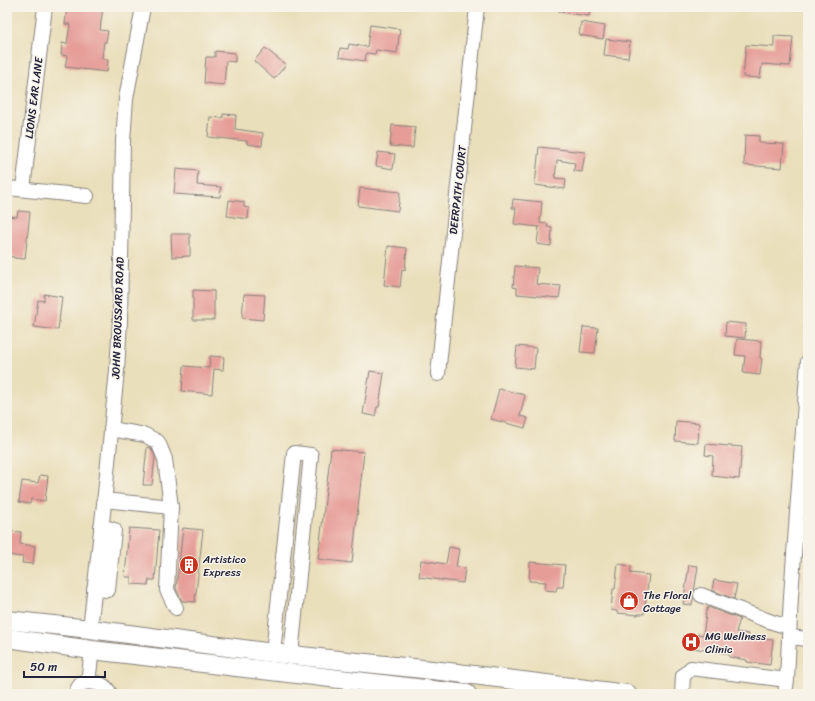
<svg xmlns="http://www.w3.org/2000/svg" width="815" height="701" font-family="Sriracha,sans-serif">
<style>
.building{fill:#e69c97}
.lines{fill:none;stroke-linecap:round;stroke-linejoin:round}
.minor-casing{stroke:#86807b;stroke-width:16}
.major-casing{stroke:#86807b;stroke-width:20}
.minor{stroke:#fff;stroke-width:14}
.major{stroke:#fff;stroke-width:18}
.labels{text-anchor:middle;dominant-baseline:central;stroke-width:3;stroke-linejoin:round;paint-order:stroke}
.street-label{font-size:11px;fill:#22223b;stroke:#f7f3e8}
.poi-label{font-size:11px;fill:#22223b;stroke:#f7f3e8;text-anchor:start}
</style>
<rect width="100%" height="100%" fill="#f7f3e8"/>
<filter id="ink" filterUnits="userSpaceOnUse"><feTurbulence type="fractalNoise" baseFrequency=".025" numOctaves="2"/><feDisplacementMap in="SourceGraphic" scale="8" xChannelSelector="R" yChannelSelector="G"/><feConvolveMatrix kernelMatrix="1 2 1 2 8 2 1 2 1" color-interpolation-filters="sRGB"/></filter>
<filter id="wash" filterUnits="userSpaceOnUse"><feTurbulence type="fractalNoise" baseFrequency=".012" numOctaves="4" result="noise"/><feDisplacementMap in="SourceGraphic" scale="16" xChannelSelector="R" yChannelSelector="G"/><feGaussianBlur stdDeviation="0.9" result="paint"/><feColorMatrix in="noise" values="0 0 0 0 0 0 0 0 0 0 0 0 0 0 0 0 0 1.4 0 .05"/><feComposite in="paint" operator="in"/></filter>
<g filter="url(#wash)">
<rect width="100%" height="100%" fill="#eadfbb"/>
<g id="blocks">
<g class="building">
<path d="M 67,7 L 103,7 L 100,30 L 108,31 L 106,42 L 104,42 L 102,58 L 108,59 L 107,72 L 65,67 L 67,56 L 61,55 L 62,43 L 67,44 L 70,24 L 65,24 Z"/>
<path d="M 560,7 L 590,7 L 589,16 L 559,12 Z"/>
<path d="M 581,22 L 605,26 L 603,39 L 579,35 Z"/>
<path d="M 370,25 L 400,29 L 397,53 L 376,50 L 375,54 L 366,53 L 365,61 L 339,57 L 340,48 L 348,49 L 349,44 L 367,47 Z"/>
<path d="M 774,36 L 793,37 L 790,66 L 762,64 L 760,78 L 743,77 L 746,45 L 774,47 Z"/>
<path d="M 606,39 L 630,42 L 628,58 L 604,55 Z"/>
<path d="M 265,48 L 286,65 L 274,79 L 254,61 Z"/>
<path d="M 215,51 L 235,53 L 235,62 L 226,61 L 224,85 L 204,83 L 206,57 L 215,57 Z"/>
<path d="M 223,114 L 236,115 L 235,129 L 263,133 L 262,146 L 247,144 L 247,141 L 208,137 L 210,117 L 223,118 Z"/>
<path d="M 392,125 L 415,127 L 413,148 L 390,146 Z"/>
<path d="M 745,135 L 759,136 L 759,143 L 784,144 L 782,168 L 744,165 Z"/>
<path d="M 539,147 L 585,152 L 582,172 L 574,171 L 575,163 L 557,160 L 555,178 L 566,179 L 565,189 L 535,185 Z"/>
<path d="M 378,152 L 395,154 L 393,169 L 376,166 Z"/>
<path d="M 176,169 L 198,171 L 197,185 L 221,187 L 220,197 L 174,194 Z"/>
<path d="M 360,188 L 400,192 L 398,211 L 358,206 Z"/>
<path d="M 513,199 L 542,202 L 540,223 L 548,224 L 547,227 L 552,228 L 551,246 L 537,244 L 539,227 L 514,224 L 516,208 L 512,208 Z"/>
<path d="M 229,200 L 244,202 L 244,207 L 249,208 L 248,219 L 227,216 Z"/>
<path d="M 18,211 L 30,212 L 25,259 L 14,258 L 14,257 L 7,256 L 7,216 L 17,217 Z"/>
<path d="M 171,234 L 190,234 L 190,256 L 172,257 Z"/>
<path d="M 388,246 L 407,248 L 405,270 L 402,269 L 400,287 L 384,285 Z"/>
<path d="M 515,266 L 538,268 L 536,284 L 561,286 L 559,298 L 517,294 L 517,288 L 513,287 Z"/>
<path d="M 193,290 L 214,291 L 214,320 L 193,320 Z"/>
<path d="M 44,294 L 62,297 L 58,330 L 34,327 L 38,300 L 44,301 Z"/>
<path d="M 244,294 L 265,295 L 263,320 L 242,318 Z"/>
<path d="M 726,322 L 746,324 L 745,338 L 725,336 Z"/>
<path d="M 583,327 L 598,328 L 595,353 L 580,352 Z"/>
<path d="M 737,339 L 761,341 L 760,358 L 762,359 L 760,375 L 743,373 L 745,356 L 735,355 Z"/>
<path d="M 517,346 L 536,348 L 534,369 L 515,367 Z"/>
<path d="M 210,356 L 224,357 L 223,370 L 214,369 L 212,394 L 182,391 L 184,366 L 209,368 Z"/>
<path d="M 370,371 L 384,373 L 379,407 L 377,407 L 375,416 L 363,414 Z"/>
<path d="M 499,389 L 525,395 L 520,416 L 528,418 L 525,428 L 491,419 Z"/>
<path d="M 676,421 L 699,423 L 698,443 L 675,441 Z"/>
<path d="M 706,444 L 742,447 L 739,479 L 712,476 L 713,456 L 705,455 Z"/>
<path d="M 147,447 L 151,448 L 155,456 L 152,485 L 143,485 Z"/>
<path d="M 331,449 L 364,452 L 352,563 L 318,559 Z"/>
<path d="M 40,475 L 48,476 L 45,501 L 31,499 L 30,504 L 19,502 L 22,481 L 38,483 Z"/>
<path d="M 129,528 L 159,530 L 155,580 L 149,580 L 148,585 L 131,584 L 131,577 L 125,577 Z"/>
<path d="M 183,528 L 203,530 L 195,602 L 182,601 L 176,589 Z"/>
<path d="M 10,531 L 21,532 L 20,544 L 35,546 L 33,564 L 22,563 L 23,557 L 7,555 Z"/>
<path d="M 449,547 L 459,549 L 456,567 L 465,568 L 463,583 L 419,577 L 421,560 L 446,564 Z"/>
<path d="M 530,562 L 565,565 L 563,587 L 557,587 L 556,591 L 545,590 L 546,582 L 529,581 Z"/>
<path d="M 618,564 L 631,566 L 630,573 L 649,575 L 644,614 L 638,614 L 638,615 L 617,613 L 617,611 L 611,610 L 613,589 L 615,589 Z"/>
<path d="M 689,565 L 698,566 L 692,605 L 683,604 Z"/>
<path d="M 714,580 L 737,584 L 734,599 L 712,590 Z"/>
<path d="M 708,607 L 740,619 L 736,632 L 749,634 L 748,637 L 773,640 L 770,665 L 747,662 L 747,660 L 729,657 L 729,654 L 693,648 L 698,634 L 703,635 L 706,615 L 705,615 Z"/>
</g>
</g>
</g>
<g filter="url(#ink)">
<use href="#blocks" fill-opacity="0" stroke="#86807b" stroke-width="1"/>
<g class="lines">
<defs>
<g id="minor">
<path d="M 7,188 L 87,196"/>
<path d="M 23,189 L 45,7"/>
<path d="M 438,374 L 477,7"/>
<path d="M 111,429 L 145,435 L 158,442 L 165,459 L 171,507 L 167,590 L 176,608"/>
<path d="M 104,500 L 171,507"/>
<path d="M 94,589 L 108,590 L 114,530 L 101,526"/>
<path d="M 701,595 C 719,602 738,609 756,616 C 768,620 777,625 789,626"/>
<path d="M 90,629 L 104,504 L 117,370 L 120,321 L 123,141 L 126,99 L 143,7"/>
<path d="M 789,637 L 808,639"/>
<path d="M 92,650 L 88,682 C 98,683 106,684 110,694"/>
<path d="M 273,653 L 294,453 L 311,455 L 291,655"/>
<path d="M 76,694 L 78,688 L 81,684 L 88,682"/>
<path d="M 682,694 L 683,676 L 691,668 L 787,680"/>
<path d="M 785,694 L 787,680 L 791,596 L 808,361"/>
</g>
<g id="major">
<path d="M 7,620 L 90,629 L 273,653 L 441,671 L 627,694"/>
<path d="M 7,638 L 92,650 L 467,694"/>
</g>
</defs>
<use href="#minor" class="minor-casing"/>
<use href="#major" class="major-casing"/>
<use href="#minor" class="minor"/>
<use href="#major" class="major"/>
</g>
</g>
<defs>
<symbol id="building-disc" viewBox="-11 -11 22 22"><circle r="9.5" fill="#c8321e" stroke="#f7f3e8"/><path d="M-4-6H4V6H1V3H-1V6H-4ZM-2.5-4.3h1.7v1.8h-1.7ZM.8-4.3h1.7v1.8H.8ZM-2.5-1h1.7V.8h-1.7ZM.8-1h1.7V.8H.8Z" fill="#fff"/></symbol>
<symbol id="shop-disc" viewBox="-11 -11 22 22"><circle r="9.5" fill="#c8321e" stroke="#f7f3e8"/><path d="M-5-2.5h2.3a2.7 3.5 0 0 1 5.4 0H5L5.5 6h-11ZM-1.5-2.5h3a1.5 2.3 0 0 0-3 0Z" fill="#fff"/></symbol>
<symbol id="hospital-disc" viewBox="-11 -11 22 22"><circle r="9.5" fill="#c8321e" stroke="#f7f3e8"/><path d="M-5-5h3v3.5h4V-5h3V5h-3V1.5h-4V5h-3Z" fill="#fff"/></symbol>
</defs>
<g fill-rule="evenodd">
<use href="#building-disc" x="178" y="554" width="22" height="22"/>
<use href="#shop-disc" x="618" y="590" width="22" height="22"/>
<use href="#hospital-disc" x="680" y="631" width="22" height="22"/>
</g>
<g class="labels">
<g class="street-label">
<text transform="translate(34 98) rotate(-83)">LIONS EAR LANE</text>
<text transform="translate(458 190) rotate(-84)">DEERPATH COURT</text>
<text transform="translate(118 318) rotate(-88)">JOHN BROUSSARD ROAD</text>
</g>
<g class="poi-label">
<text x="203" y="559">Artistico<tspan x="203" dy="13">Express</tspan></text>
<text x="643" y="595">The Floral<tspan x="643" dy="13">Cottage</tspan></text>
<text x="705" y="636">MG Wellness<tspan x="705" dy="13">Clinic</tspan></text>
</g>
</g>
<rect width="815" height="701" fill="none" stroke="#f7f3e8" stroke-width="24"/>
<path d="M24 671v6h81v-6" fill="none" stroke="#22223b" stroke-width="2"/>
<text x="30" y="671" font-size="12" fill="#22223b" stroke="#f7f3e8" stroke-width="3" paint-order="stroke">50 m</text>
</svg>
